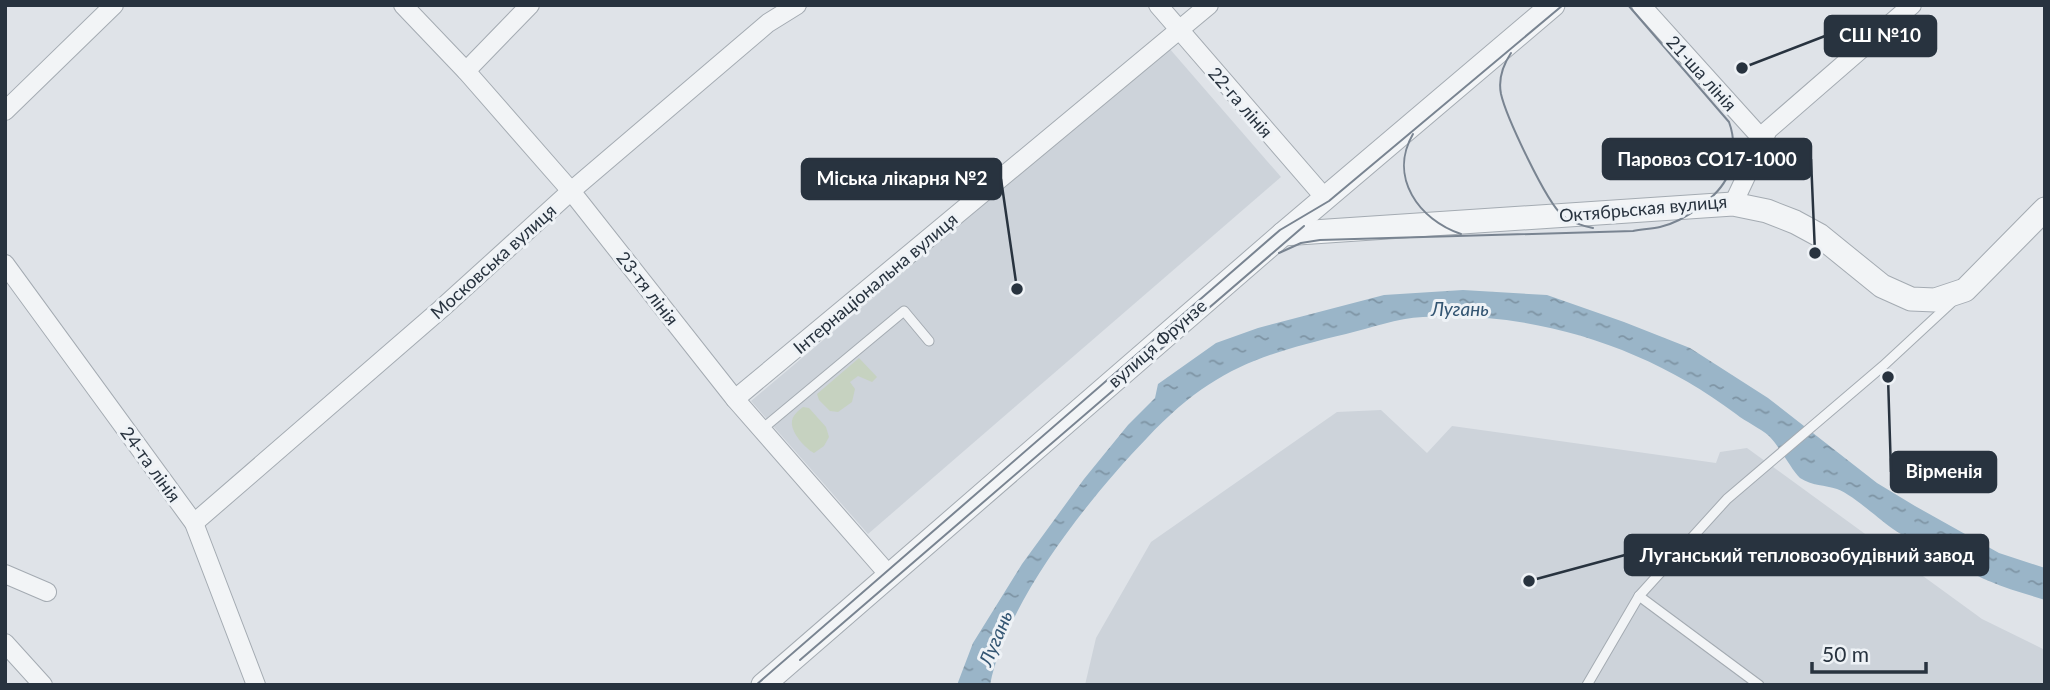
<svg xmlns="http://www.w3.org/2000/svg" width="2050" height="690" font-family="Lato,sans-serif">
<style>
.built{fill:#cdd3da}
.grass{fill:#c6d2c0}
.water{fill:url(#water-ripples)}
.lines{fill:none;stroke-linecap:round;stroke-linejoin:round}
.service-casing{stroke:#a4abb2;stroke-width:11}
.minor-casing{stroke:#a4abb2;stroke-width:20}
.tertiary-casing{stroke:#a4abb2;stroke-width:25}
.service{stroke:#f2f4f6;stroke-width:9}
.minor{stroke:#f2f4f6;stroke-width:18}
.tertiary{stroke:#f2f4f6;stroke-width:23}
.tram{stroke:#798491;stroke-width:2}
.labels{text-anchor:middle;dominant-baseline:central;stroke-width:6;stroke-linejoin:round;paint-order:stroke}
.street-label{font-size:18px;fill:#28333f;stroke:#eef2f6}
.water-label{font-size:19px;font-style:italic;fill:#335572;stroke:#eef2f6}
.leader{fill:none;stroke:#28333f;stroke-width:2.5}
.callout-dot{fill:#28333f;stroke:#eef2f6;stroke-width:2.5}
.callout{fill:#28333f;stroke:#28333f;stroke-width:2.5}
.callout-label{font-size:19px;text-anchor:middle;font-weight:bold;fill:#fff}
</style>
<defs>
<pattern id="water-ripples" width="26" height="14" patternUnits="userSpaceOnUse" patternTransform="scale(1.75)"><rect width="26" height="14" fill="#9ab5c8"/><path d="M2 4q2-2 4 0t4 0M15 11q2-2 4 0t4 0" fill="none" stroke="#7e94a4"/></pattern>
</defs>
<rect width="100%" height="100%" fill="#dfe3e8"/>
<g class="built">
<path d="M 1169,48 L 1281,177 L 868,534 L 751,401 Z"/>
<path d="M 1381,410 L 1427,453 L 1452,426 L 1716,463 L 1720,452 L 1747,448 L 1982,619 L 2045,650 L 2045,685 L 1085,685 L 1096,638 L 1151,542 L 1337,412 Z"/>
</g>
<g class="grass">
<path d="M 859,358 L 877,377 L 872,382 L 858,376 L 850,382 L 855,389 L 852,402 L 838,412 L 830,411 L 819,400 L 817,394 Z"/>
<path d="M 803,407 L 809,408 L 826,427 L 829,437 L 824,446 L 814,453 C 806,449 790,432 792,421 C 793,415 798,411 803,407 Z"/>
</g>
<path class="water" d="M 1463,290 L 1547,295 L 1624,322 L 1690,348 L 1768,398 L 1877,483 L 1915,506 L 1999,553 L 2045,568 L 2045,600 C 2026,594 2007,589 1989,581 C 1961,569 1922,547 1896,531 C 1879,520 1855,496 1837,489 C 1825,485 1812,486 1800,478 C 1792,471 1780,447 1769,436 C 1760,428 1746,422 1736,414 C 1647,347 1535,311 1423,317 C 1397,318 1371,328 1346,334 C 1258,355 1211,370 1147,438 C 1089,498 1006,602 990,685 L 957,685 L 973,643 L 1022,564 L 1084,479 L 1128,425 L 1155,398 L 1158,384 L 1216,343 L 1258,328 L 1384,295 Z"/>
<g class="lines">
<defs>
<g id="service">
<path d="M 761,430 L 904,311 L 929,341"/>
<path d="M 1639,596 L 1759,685"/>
<path d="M 1587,685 L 1639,596 L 1727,499 L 1883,366 L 1951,303"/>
</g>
<g id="minor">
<path d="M 403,5 L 466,71 L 571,191 L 735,399 L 889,575"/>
<path d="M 1158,5 L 1325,198"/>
<path d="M 1641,5 L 1763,140"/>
<path d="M 466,71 L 530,5"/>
<path d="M 5,111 L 114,5"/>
<path d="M 1733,204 L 1768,130 L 1912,5"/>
<path d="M 5,264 L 194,523 L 256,685"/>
<path d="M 735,399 L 1209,5"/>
<path d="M 194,523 L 441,309 L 571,191 L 768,23 L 797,5"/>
<path d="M 5,574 L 47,592"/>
<path d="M 5,643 L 43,685"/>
</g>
<g id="tertiary">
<path d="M 1283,234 L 1733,204 L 1767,211 L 1795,222 L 1819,235 L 1882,286 L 1911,299 L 1935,300 L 1965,290 L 2045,209"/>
<path d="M 763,685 L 1283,234 L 1553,5"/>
</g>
</defs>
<use href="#service" class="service-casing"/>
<use href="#minor" class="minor-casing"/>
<use href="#tertiary" class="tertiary-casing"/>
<use href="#service" class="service"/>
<use href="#minor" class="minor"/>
<use href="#tertiary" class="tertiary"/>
<g class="tram">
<path d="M 1511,53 C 1503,65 1498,79 1501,94 C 1506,116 1546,202 1563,216 C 1571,222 1583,226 1593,228"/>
<path d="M 1413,134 C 1388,177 1419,220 1461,234"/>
<path d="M 1279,253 L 1301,243 L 1320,240 L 1633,231 C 1642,229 1652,229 1660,227 C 1683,222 1719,197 1728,175 C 1735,159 1735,138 1729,122 L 1628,5"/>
<path d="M 800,660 L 1304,226"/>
<path d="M 756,685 L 1280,230 L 1329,201 L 1563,5"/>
</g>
</g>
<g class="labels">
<g class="street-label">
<text transform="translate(1702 73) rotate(48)">21-ша лінія</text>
<text transform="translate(1241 102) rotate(49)">22-га лінія</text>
<text transform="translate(1643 208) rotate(-5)">Октябрьская вулиця</text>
<text transform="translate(493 261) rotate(-42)">Московська вулиця</text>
<text transform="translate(875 283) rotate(-40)">Інтернаціональна вулиця</text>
<text transform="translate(648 288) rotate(52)">23-тя лінія</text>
<text transform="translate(1157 343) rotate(-41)">вулиця Фрунзе</text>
<text transform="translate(151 464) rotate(54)">24-та лінія</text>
</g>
<g class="water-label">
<text x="1460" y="308">Лугань</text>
<text transform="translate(995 638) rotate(-67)">Лугань</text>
</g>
</g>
<path class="leader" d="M1742 68L1825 36M1815 253L1811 159M1017 289L1001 179M1888 377L1891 472M1529 581L1625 555"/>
<g class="callout-dot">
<circle cx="1742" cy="68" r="7"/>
<circle cx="1815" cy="253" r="7"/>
<circle cx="1017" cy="289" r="7"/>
<circle cx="1888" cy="377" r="7"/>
<circle cx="1529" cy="581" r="7"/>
</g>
<g class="callout">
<rect x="1825" y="16" width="111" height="40" rx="7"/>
<rect x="1603" y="139" width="208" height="40" rx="7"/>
<rect x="802" y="159" width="199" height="40" rx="7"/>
<rect x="1891" y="452" width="105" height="40" rx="7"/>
<rect x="1625" y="535" width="363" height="40" rx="7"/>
</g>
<g class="callout-label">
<text x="1880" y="42">СШ №10</text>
<text x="1707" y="166">Паровоз СО17-1000</text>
<text x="902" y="185">Міська лікарня №2</text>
<text x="1944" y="478">Вірменія</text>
<text x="1807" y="562">Луганський тепловозобудівний завод</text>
</g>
<rect width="2050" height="690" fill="none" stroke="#28333f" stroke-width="14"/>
<path d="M1812 662v10h114v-10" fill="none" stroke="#28333f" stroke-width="3.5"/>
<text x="1822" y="662" font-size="21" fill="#28333f" stroke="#eef2f6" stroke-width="5" paint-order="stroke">50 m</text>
</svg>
